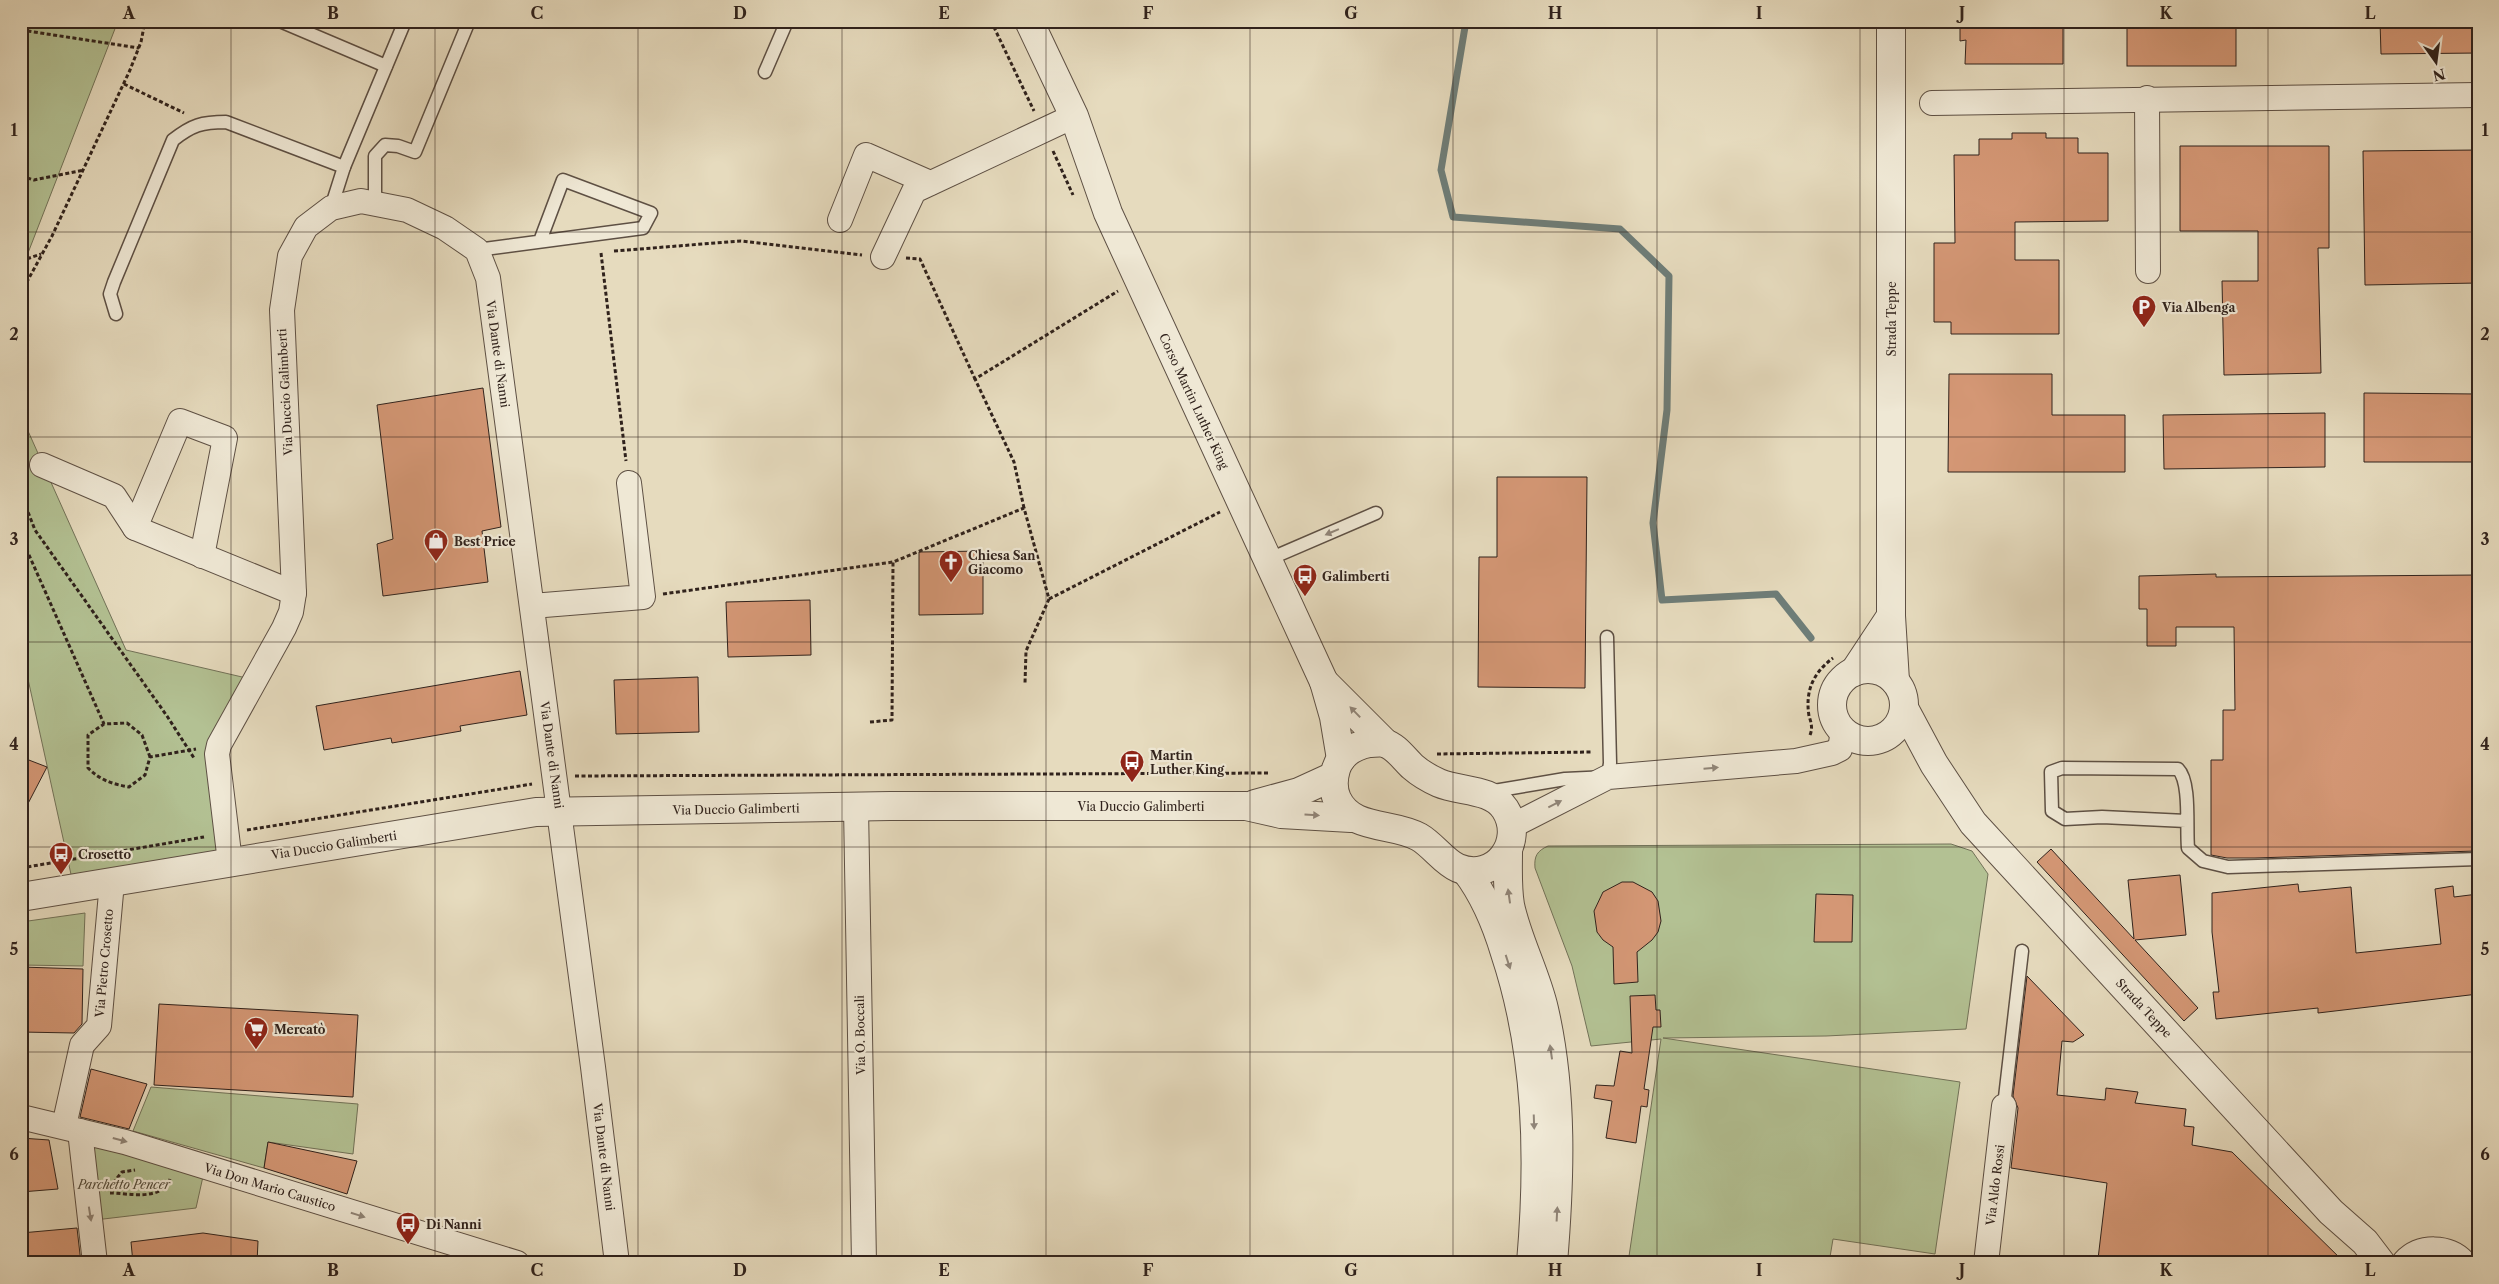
<svg xmlns="http://www.w3.org/2000/svg" width="2499" height="1284" font-family="'Libre Caslon Text',serif">
<style>
.green{fill:#b3c193;stroke:#727258}
.lines{fill:none;stroke-linecap:round;stroke-linejoin:round}
.stream{stroke:#6e7d78;stroke-width:7}
.building{fill:#d49775;stroke:#30221c}
.service-casing{stroke:#5e5044;stroke-width:15}
.minor-casing{stroke:#5e5044;stroke-width:26}
.tertiary-casing{stroke:#5e5044;stroke-width:30}
.path{stroke:#30221c;stroke-width:3;stroke-dasharray:4 2.5;stroke-linecap:butt}
.service{stroke:#efe8d5;stroke-width:12}
.minor{stroke:#efe8d5;stroke-width:24}
.tertiary{stroke:#efe8d5;stroke-width:28}
.oneway{fill:#908578}
.grid{fill:none;stroke:#30221c;stroke-width:1;stroke-opacity:0.55}
.labels{text-anchor:middle;dominant-baseline:central;stroke-width:4.5;stroke-linejoin:round;paint-order:stroke}
.poi-label{font-size:12px;font-weight:bold;fill:#30221c;stroke:#efe8d5;text-anchor:start}
.street-label{font-size:12px;fill:#30221c;stroke:#efe8d5}
.park-label{font-size:12px;font-style:italic;fill:#514a3a;stroke:#efe8d5}
.neatline{fill:none;stroke:#30221c;stroke-width:2}
.grid-label{font-size:16px;text-anchor:middle;font-weight:bold;fill:#30221c}
</style>
<rect width="100%" height="100%" fill="#e6dbbe"/>
<filter id="stains"><feTurbulence type="fractalNoise" baseFrequency=".004" numOctaves="4"/><feColorMatrix values="0 0 0 0 .2 0 0 0 0 .09 0 0 0 0 .02 0 0 0 .5 -.17"/></filter>
<radialGradient id="worn" r=".72"><stop offset=".6" stop-color="#630" stop-opacity="0"/><stop offset="1" stop-color="#630" stop-opacity=".3"/></radialGradient>
<g class="green">
<path d="M 21,21 L 118,21 L 21,271 Z"/>
<path d="M 21,357 L 24,422 L 126,650 L 255,680 L 219,745 L 230,862 L 74,888 L 26,670 L 21,661 Z"/>
<path d="M 1951,844 L 1972,851 L 1988,874 L 1966,1029 L 1826,1036 L 1663,1038 L 1960,1082 L 1935,1254 L 1833,1239 L 1829,1263 L 1628,1263 L 1661,1039 L 1591,1046 L 1572,966 L 1535,868 C 1534,856 1537,851 1548,846 Z"/>
<path d="M 85,913 L 83,966 L 21,965 L 21,922 Z"/>
<path d="M 151,1087 L 358,1104 L 353,1154 L 268,1142 L 264,1168 L 133,1131 Z"/>
<path d="M 87,1139 L 204,1172 L 196,1208 L 95,1220 Z"/>
</g>
<g class="lines">
<path class="stream" d="M 1466,21 L 1441,170 L 1453,217 L 1620,229 L 1669,276 L 1667,410 L 1653,523 L 1662,600 L 1776,594 L 1811,638"/>
</g>
<g class="building">
<path d="M 1960,21 L 2063,21 L 2063,64 L 1965,64 L 1966,40 L 1960,41 Z"/>
<rect x="2127" y="21" width="109" height="45"/>
<path d="M 2380,21 L 2478,21 L 2478,53 L 2381,54 Z"/>
<path d="M 2012,133 L 2046,133 L 2046,138 L 2078,138 L 2078,153 L 2108,153 L 2108,221 L 2015,222 L 2015,260 L 2059,260 L 2059,334 L 1951,334 L 1951,322 L 1934,322 L 1934,243 L 1955,243 L 1954,155 L 1979,155 L 1979,139 L 2012,139 Z"/>
<path d="M 2180,146 L 2329,146 L 2329,248 L 2318,248 L 2321,373 L 2224,375 L 2222,281 L 2258,281 L 2258,231 L 2180,231 Z"/>
<path d="M 2478,150 L 2478,283 L 2365,285 L 2363,151 Z"/>
<path d="M 1949,374 L 2052,374 L 2052,415 L 2125,415 L 2125,472 L 1948,472 Z"/>
<path d="M 483,388 L 501,527 L 482,531 L 488,582 L 383,596 L 377,544 L 393,539 L 377,405 Z"/>
<path d="M 2364,393 L 2478,394 L 2478,462 L 2364,462 Z"/>
<path d="M 2325,413 L 2325,467 L 2164,469 L 2163,415 Z"/>
<path d="M 1497,477 L 1587,477 L 1585,688 L 1478,687 L 1479,557 L 1497,557 Z"/>
<path d="M 983,551 L 983,614 L 919,615 L 919,552 Z"/>
<path d="M 2216,574 L 2216,577 L 2478,575 L 2476,851 L 2255,858 L 2227,858 L 2211,855 L 2211,760 L 2223,760 L 2223,710 L 2235,710 L 2234,627 L 2176,627 L 2176,646 L 2147,646 L 2147,609 L 2139,609 L 2139,576 Z"/>
<path d="M 810,600 L 811,655 L 728,657 L 726,602 Z"/>
<path d="M 520,671 L 527,715 L 460,726 L 461,731 L 392,743 L 391,738 L 324,750 L 316,706 Z"/>
<path d="M 698,677 L 699,732 L 616,734 L 614,680 Z"/>
<path d="M 21,757 L 47,767 L 21,817 Z"/>
<path d="M 2051,849 L 2134,939 L 2128,880 L 2180,875 L 2186,935 L 2135,940 L 2198,1008 L 2184,1021 L 2037,862 Z"/>
<path d="M 1622,882 L 1633,882 L 1652,892 L 1658,901 L 1661,921 L 1658,932 L 1652,940 L 1637,952 L 1638,982 L 1614,984 L 1613,947 L 1603,940 L 1597,932 L 1594,911 L 1603,892 Z"/>
<path d="M 2298,884 L 2299,892 L 2351,887 L 2356,953 L 2441,944 L 2435,889 L 2453,886 L 2454,897 L 2478,894 L 2478,994 L 2318,1013 L 2318,1008 L 2216,1019 L 2213,992 L 2219,992 L 2212,932 L 2212,893 Z"/>
<path d="M 1816,894 L 1853,895 L 1852,942 L 1814,942 Z"/>
<path d="M 21,967 L 83,969 L 82,1024 L 74,1033 L 21,1032 Z"/>
<path d="M 2027,976 L 2084,1035 L 2073,1042 L 2062,1041 L 2057,1095 L 2105,1100 L 2106,1088 L 2138,1092 L 2135,1103 L 2186,1109 L 2184,1126 L 2194,1127 L 2192,1145 L 2232,1152 L 2345,1263 L 2104,1263 L 2105,1261 L 2098,1259 L 2107,1183 L 2011,1168 L 2018,1108 L 2013,1096 Z"/>
<path d="M 1655,995 L 1656,1010 L 1660,1010 L 1661,1027 L 1653,1027 L 1644,1089 L 1649,1090 L 1647,1107 L 1641,1106 L 1636,1143 L 1606,1138 L 1612,1101 L 1594,1098 L 1596,1085 L 1614,1086 L 1620,1051 L 1632,1053 L 1630,996 Z"/>
<path d="M 159,1004 L 358,1015 L 353,1097 L 154,1085 Z"/>
<path d="M 91,1069 L 147,1084 L 129,1129 L 80,1117 Z"/>
<path d="M 21,1138 L 49,1140 L 58,1189 L 21,1192 Z"/>
<path d="M 268,1142 L 357,1161 L 347,1194 L 264,1168 Z"/>
<path d="M 77,1228 L 81,1263 L 21,1263 L 21,1233 Z"/>
<path d="M 203,1233 L 258,1241 L 257,1263 L 133,1263 L 131,1242 Z"/>
</g>
<g class="lines">
<defs>
<g id="service">
<path d="M 280,21 L 386,66"/>
<path d="M 765,72 L 787,21"/>
<path d="M 375,204 L 375,156 L 385,145 L 398,146 L 415,152 L 469,21"/>
<path d="M 331,208 L 344,167 L 405,21"/>
<path d="M 477,250 L 643,228 L 651,213 L 563,180 L 540,241"/>
<path d="M 116,314 L 110,294 L 114,282 L 173,140 C 192,125 202,122 226,122 L 344,167"/>
<path d="M 1267,560 L 1376,513"/>
<path d="M 1488,792 L 1565,779 L 1608,777 L 1610,763 L 1607,637"/>
<path d="M 2186,821 L 2102,817 L 2065,819 L 2052,811 L 2051,772 L 2062,768 L 2178,769 C 2191,782 2186,828 2188,848 L 2203,861 L 2228,867 L 2478,859"/>
<path d="M 2004,1106 L 2022,951"/>
</g>
<g id="minor">
<path d="M 2147,98 L 2148,271"/>
<path d="M 1932,103 L 2478,95"/>
<path d="M 840,220 L 866,155 L 930,183"/>
<path d="M 883,257 L 914,191 L 1074,116"/>
<path d="M 42,465 L 114,496 L 135,528 L 294,593"/>
<path d="M 135,528 L 180,421 L 225,438 L 202,556"/>
<path d="M 532,606 L 643,597 L 629,483"/>
<path d="M 856,807 L 864,1263"/>
<path d="M 1512,826 L 1608,777 L 1796,761 L 1832,753 L 1840,749 L 1843,731"/>
<path d="M 230,862 L 217,754 L 219,745 L 284,628 L 291,612 L 294,593 L 282,310 L 290,256 L 306,227 L 331,208 L 361,201 L 407,210 L 445,228 L 477,250 L 488,278 L 593,1067 L 617,1263"/>
<path d="M 21,1117 L 125,1142 L 517,1263"/>
<path d="M 64,1126 L 82,1045 L 99,1026 L 112,882"/>
<path d="M 80,1131 L 95,1263"/>
<path d="M 1986,1263 L 2004,1106"/>
</g>
<g id="tertiary">
<path d="M 1029,21 L 1074,116 L 1108,213 L 1324,682 L 1334,717 L 1341,759"/>
<path d="M 1891,21 L 1891,616 L 1895,681"/>
<circle cx="1868" cy="705" r="36"/>
<path d="M 1854,672 L 1891,616"/>
<path d="M 1324,682 L 1385,743"/>
<path d="M 1904,708 L 1934,764 L 1973,823 L 2331,1212 L 2365,1242 L 2381,1263"/>
<path d="M 1369,743 C 1374,743 1380,742 1384,743 C 1396,746 1405,760 1413,767 C 1421,774 1430,779 1439,783 C 1460,792 1491,788 1505,809 C 1526,842 1495,883 1458,868 C 1444,862 1433,845 1419,837 C 1392,822 1352,831 1337,799 C 1333,790 1333,779 1336,769 C 1341,753 1354,746 1369,743 Z"/>
<path d="M 1255,804 L 1299,792 L 1334,776"/>
<path d="M 1508,852 C 1508,869 1507,887 1510,905 C 1517,939 1536,974 1544,1009 C 1563,1092 1560,1179 1553,1263"/>
<path d="M 1466,871 C 1485,896 1496,923 1505,953 C 1538,1052 1540,1159 1531,1263"/>
<path d="M 21,897 L 536,812 L 890,806 L 1246,806 L 1281,814 L 1351,818"/>
<path d="M 2406,1263 C 2421,1247 2448,1248 2462,1263"/>
</g>
</defs>
<use href="#service" class="service-casing"/>
<use href="#minor" class="minor-casing"/>
<use href="#tertiary" class="tertiary-casing"/>
<g class="path">
<path d="M 991,21 L 1034,111"/>
<path d="M 21,30 L 139,48"/>
<path d="M 124,84 L 184,113"/>
<path d="M 1053,151 L 1073,195"/>
<path d="M 21,176 L 34,180 L 84,170"/>
<path d="M 614,251 L 741,241 L 862,255"/>
<path d="M 601,253 L 626,461"/>
<path d="M 906,258 L 920,259 L 975,379"/>
<path d="M 21,261 L 41,254"/>
<path d="M 21,301 L 23,289 L 52,236 L 130,70 L 141,42 L 145,21"/>
<path d="M 21,426 L 25,446 L 28,449"/>
<path d="M 21,494 L 35,530 L 167,716 L 194,758"/>
<path d="M 1024,508 L 1014,462 L 975,379 L 1118,291"/>
<path d="M 21,537 L 104,724"/>
<path d="M 663,594 L 893,562"/>
<path d="M 1049,599 L 1220,512"/>
<path d="M 870,722 L 892,720 L 893,562 L 1024,508 L 1049,599 L 1026,651 L 1025,683"/>
<path d="M 1810,735 C 1813,728 1811,722 1809,716 C 1805,691 1813,673 1833,658"/>
<path d="M 1437,754 L 1593,752"/>
<path d="M 150,757 L 142,735 L 127,723 L 104,724 L 88,735 L 88,768 C 100,780 112,784 129,787 L 145,775 L 150,757 L 196,749"/>
<path d="M 575,776 L 1269,773"/>
<path d="M 247,830 L 532,784"/>
<path d="M 21,868 L 204,837"/>
<path d="M 109,1188 L 122,1172 L 135,1170"/>
<path d="M 110,1193 C 128,1193 161,1202 170,1179"/>
</g>
<use href="#service" class="service"/>
<use href="#minor" class="minor"/>
<use href="#tertiary" class="tertiary"/>
</g>
<defs><path id="oneway-solid" d="M-6-.8H1V-3.2L6.5 0L1 3.2V.8H-6Z" transform="scale(1.25)"/></defs>
<g class="oneway">
<use href="#oneway-solid" transform="translate(1332 532) rotate(157)"/>
<use href="#oneway-solid" transform="translate(1355 712) rotate(-134)"/>
<use href="#oneway-solid" transform="translate(1711 768) rotate(-5)"/>
<use href="#oneway-solid" transform="translate(1555 804) rotate(-27)"/>
<use href="#oneway-solid" transform="translate(1312 815) rotate(3)"/>
<use href="#oneway-solid" transform="translate(1509 896) rotate(-98)"/>
<use href="#oneway-solid" transform="translate(1508 962) rotate(72)"/>
<use href="#oneway-solid" transform="translate(1551 1052) rotate(-98)"/>
<use href="#oneway-solid" transform="translate(1534 1122) rotate(88)"/>
<use href="#oneway-solid" transform="translate(120 1140) rotate(15)"/>
<use href="#oneway-solid" transform="translate(90 1214) rotate(81)"/>
<use href="#oneway-solid" transform="translate(1557 1214) rotate(-87)"/>
<use href="#oneway-solid" transform="translate(358 1215) rotate(17)"/>
</g>
<path class="grid" d="M 231,21 L 231,1263M 435,21 L 435,1263M 638,21 L 638,1263M 842,21 L 842,1263M 1046,21 L 1046,1263M 1250,21 L 1250,1263M 1453,21 L 1453,1263M 1657,21 L 1657,1263M 1860,21 L 1860,1263M 2064,21 L 2064,1263M 2268,21 L 2268,1263M 21,232 L 2478,232M 21,437 L 2478,437M 21,642 L 2478,642M 21,847 L 2478,847M 21,1052 L 2478,1052"/>
<defs>
<symbol id="parking-pin" viewBox="-11 -11 22 30"><path d="M0 17L-7.5 6A9.5 9.5 0 1 1 7.5 6Z" fill="#8f2418" stroke="#efe8d5"/><path d="M-3.5-5.5H1a3.5 3.5 0 0 1 0 7H-1V5.5H-3.5ZM-1-3.4V-.6H.8a1.4 1.4 0 0 0 0-2.8Z" fill="#fff"/></symbol>
<symbol id="shop-pin" viewBox="-11 -11 22 30"><path d="M0 17L-7.5 6A9.5 9.5 0 1 1 7.5 6Z" fill="#8f2418" stroke="#efe8d5"/><path d="M-5-2.5h2.3a2.7 3.5 0 0 1 5.4 0H5L5.5 6h-11ZM-1.5-2.5h3a1.5 2.3 0 0 0-3 0Z" fill="#fff"/></symbol>
<symbol id="church-pin" viewBox="-11 -11 22 30"><path d="M0 17L-7.5 6A9.5 9.5 0 1 1 7.5 6Z" fill="#8f2418" stroke="#efe8d5"/><path d="M-1.2-6h2.4v3.5h3.3v2.4h-3.3V6h-2.4V-.1h-3.3v-2.4h3.3Z" fill="#fff"/></symbol>
<symbol id="bus-pin" viewBox="-11 -11 22 30"><path d="M0 17L-7.5 6A9.5 9.5 0 1 1 7.5 6Z" fill="#8f2418" stroke="#efe8d5"/><path d="M-5-6H5V4H4V6H2V4H-2V6H-4V4H-5ZM-3.5-4V0h7V-4ZM-3.5 1.2v1.5H-2V1.2ZM2 1.2v1.5H3.5V1.2Z" fill="#fff"/></symbol>
<symbol id="supermarket-pin" viewBox="-11 -11 22 30"><path d="M0 17L-7.5 6A9.5 9.5 0 1 1 7.5 6Z" fill="#8f2418" stroke="#efe8d5"/><path d="M-6-5.5h2.5l.6 2H6L4.5 2H-2.5L-4.4-4H-6ZM-1.5 3.2a1.3 1.3 0 1 0 .1 0ZM3 3.2a1.3 1.3 0 1 0 .1 0Z" fill="#fff"/></symbol>
</defs>
<g fill-rule="evenodd">
<use href="#parking-pin" x="2130" y="293" width="28" height="38"/>
<use href="#shop-pin" x="422" y="527" width="28" height="38"/>
<use href="#church-pin" x="937" y="548" width="28" height="38"/>
<use href="#bus-pin" x="1291" y="562" width="28" height="38"/>
<use href="#bus-pin" x="1118" y="748" width="28" height="38"/>
<use href="#bus-pin" x="47" y="840" width="28" height="38"/>
<use href="#supermarket-pin" x="242" y="1015" width="28" height="38"/>
<use href="#bus-pin" x="394" y="1210" width="28" height="38"/>
</g>
<g class="labels">
<g class="poi-label">
<text x="2162" y="307">Via Albenga</text>
<text x="454" y="541">Best Price</text>
<text x="968" y="555">Chiesa San<tspan x="968" dy="14">Giacomo</tspan></text>
<text x="1322" y="576">Galimberti</text>
<text x="1150" y="755">Martin<tspan x="1150" dy="14">Luther King</tspan></text>
<text x="78" y="854">Crosetto</text>
<text x="274" y="1029">Mercatò</text>
<text x="426" y="1224">Di Nanni</text>
</g>
<g class="street-label">
<text transform="translate(1891 319) rotate(-90)">Strada Teppe</text>
<text transform="translate(498 354) rotate(82)">Via Dante di Nanni</text>
<text transform="translate(285 392) rotate(-93)">Via Duccio Galimberti</text>
<text transform="translate(1194 401) rotate(65)">Corso Martin Luther King</text>
<text transform="translate(552 755) rotate(82)">Via Dante di Nanni</text>
<text x="1141" y="806">Via Duccio Galimberti</text>
<text transform="translate(736 809) rotate(-1)">Via Duccio Galimberti</text>
<text transform="translate(334 845) rotate(-9)">Via Duccio Galimberti</text>
<text transform="translate(104 963) rotate(-85)">Via Pietro Crosetto</text>
<text transform="translate(2144 1008) rotate(47)">Strada Teppe</text>
<text transform="translate(860 1035) rotate(-91)">Via O. Boccali</text>
<text transform="translate(604 1157) rotate(83)">Via Dante di Nanni</text>
<text transform="translate(1995 1185) rotate(-83)">Via Aldo Rossi</text>
<text transform="translate(270 1187) rotate(17)">Via Don Mario Caustico</text>
</g>
<g class="park-label">
<text x="124" y="1184">Parchetto Pencer</text>
</g>
</g>
<rect width="2499" height="1284" fill="none" stroke="#e6dbbe" stroke-width="55"/>
<g transform="translate(2436 62) rotate(166)" stroke="#efe8d5" stroke-width="4" paint-order="stroke">
<path d="M0-4L9 19L0 12L-9 19Z" fill="#30221c"/>
<text y="-8" font-size="14" font-weight="bold" text-anchor="middle" fill="#30221c">N</text>
</g>
<rect x="28" y="28" width="2444" height="1228" class="neatline"/>
<g class="grid-label">
<text x="129" y="19">A</text>
<text x="333" y="19">B</text>
<text x="537" y="19">C</text>
<text x="740" y="19">D</text>
<text x="944" y="19">E</text>
<text x="1148" y="19">F</text>
<text x="1351" y="19">G</text>
<text x="1555" y="19">H</text>
<text x="1759" y="19">I</text>
<text x="1962" y="19">J</text>
<text x="2166" y="19">K</text>
<text x="2370" y="19">L</text>
<text x="14" y="136">1</text>
<text x="2485" y="136">1</text>
<text x="14" y="340">2</text>
<text x="2485" y="340">2</text>
<text x="14" y="545">3</text>
<text x="2485" y="545">3</text>
<text x="14" y="750">4</text>
<text x="2485" y="750">4</text>
<text x="14" y="955">5</text>
<text x="2485" y="955">5</text>
<text x="14" y="1160">6</text>
<text x="2485" y="1160">6</text>
<text x="129" y="1276">A</text>
<text x="333" y="1276">B</text>
<text x="537" y="1276">C</text>
<text x="740" y="1276">D</text>
<text x="944" y="1276">E</text>
<text x="1148" y="1276">F</text>
<text x="1351" y="1276">G</text>
<text x="1555" y="1276">H</text>
<text x="1759" y="1276">I</text>
<text x="1962" y="1276">J</text>
<text x="2166" y="1276">K</text>
<text x="2370" y="1276">L</text>
</g>
<rect width="100%" height="100%" filter="url(#stains)"/>
<rect width="100%" height="100%" fill="url(#worn)"/>
</svg>
